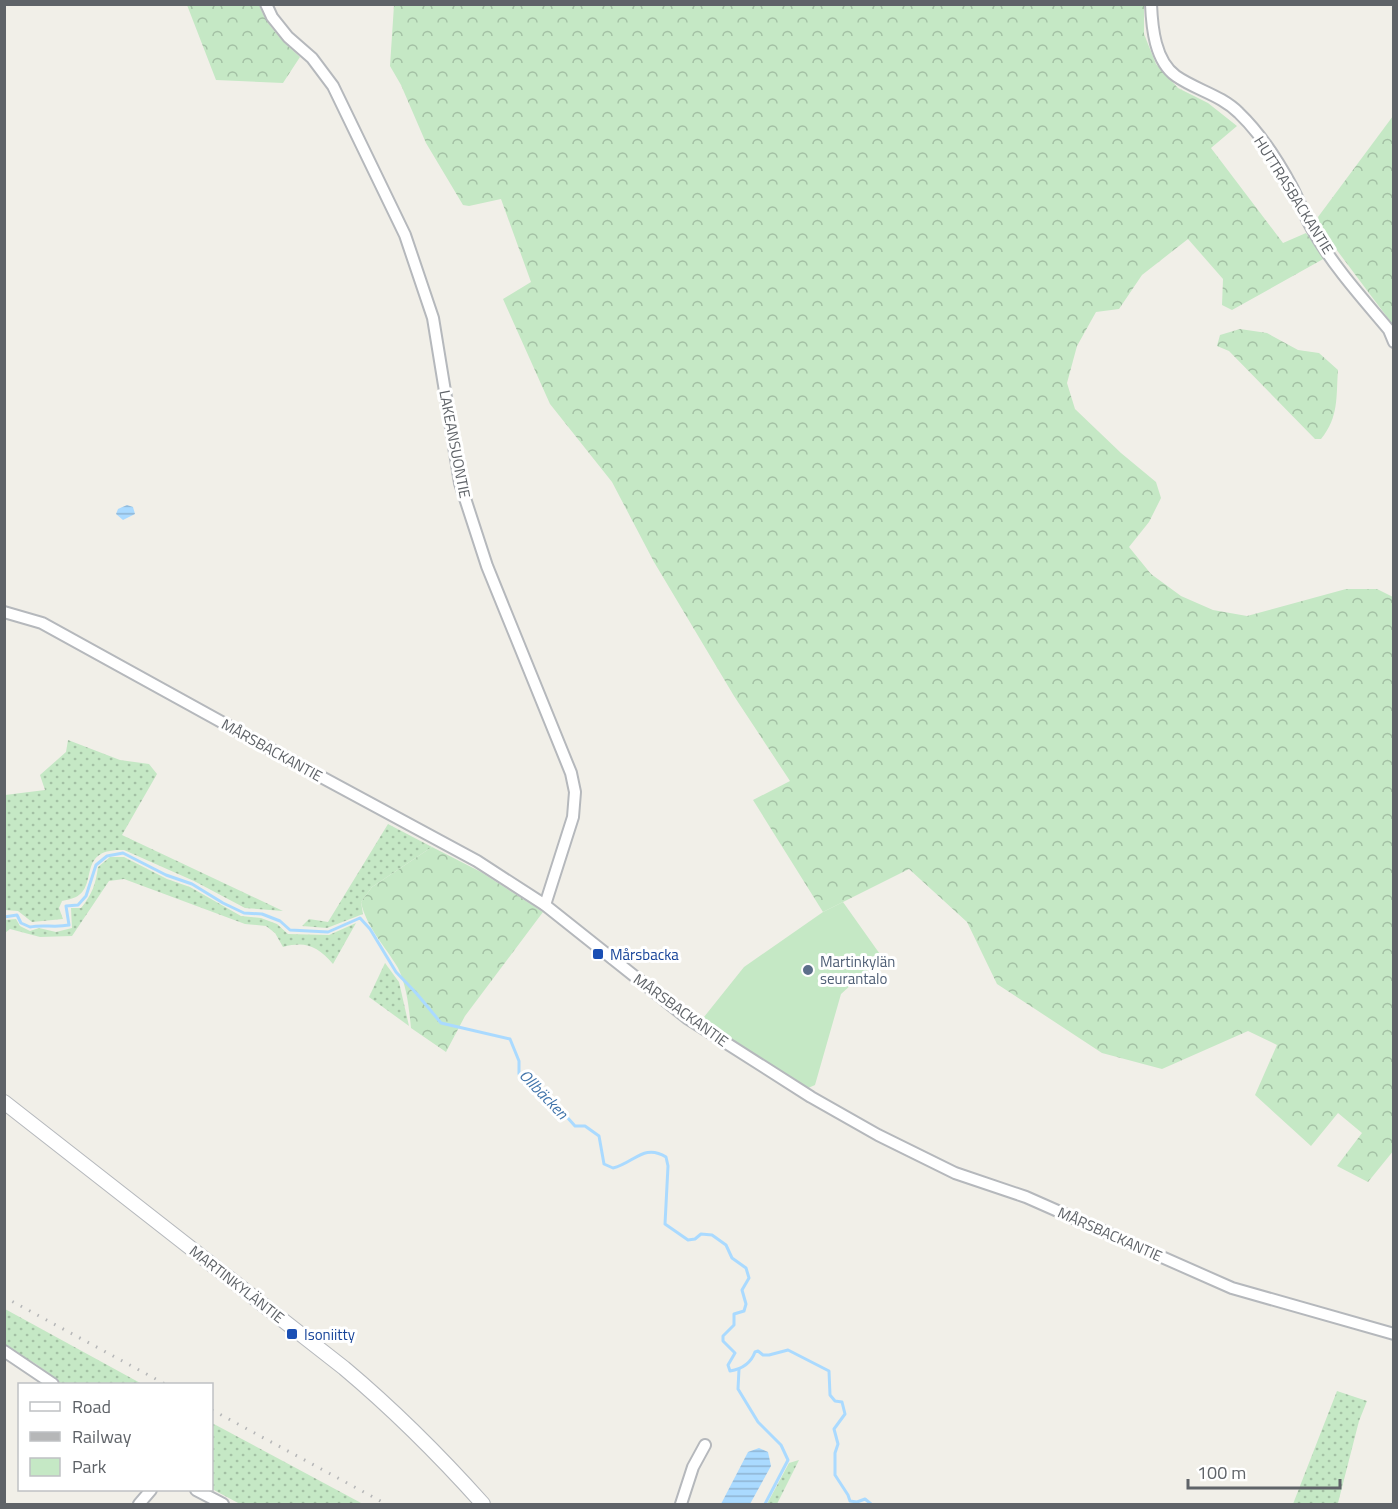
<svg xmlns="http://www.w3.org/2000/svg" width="1398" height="1509" font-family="'Titillium Web',sans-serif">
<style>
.grass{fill:url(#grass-dots)}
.forest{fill:url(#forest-crowns)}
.green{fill:#c5e8c5}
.water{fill:url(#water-rules)}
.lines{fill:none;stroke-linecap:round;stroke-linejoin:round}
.stream{stroke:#aadaff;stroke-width:3}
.minor-casing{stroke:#b5b8bc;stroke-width:14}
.tertiary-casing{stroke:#b5b8bc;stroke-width:16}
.minor{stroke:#fff;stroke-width:10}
.tertiary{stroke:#fff;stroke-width:14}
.rail{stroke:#b6b7b8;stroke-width:3;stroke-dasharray:1.5 8;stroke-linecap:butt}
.transit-dot{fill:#1a4fb4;stroke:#fff;stroke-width:2}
.service-dot{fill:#5c6f8a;stroke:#fff;stroke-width:2}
.labels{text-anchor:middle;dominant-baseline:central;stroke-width:6;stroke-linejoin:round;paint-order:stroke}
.street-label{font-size:15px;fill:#5f6368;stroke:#fff}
.transit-label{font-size:15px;fill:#164399;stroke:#fff;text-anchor:start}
.service-label{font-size:15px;fill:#4e5e75;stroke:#fff;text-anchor:start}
.water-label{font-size:16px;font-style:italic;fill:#4174aa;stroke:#fff}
</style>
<defs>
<pattern id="grass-dots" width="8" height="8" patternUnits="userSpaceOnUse" patternTransform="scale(1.5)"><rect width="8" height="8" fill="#c5e8c5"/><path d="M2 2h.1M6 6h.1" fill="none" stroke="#a3c0a4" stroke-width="1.8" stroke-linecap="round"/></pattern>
<pattern id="forest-crowns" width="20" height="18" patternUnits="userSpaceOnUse" patternTransform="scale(1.5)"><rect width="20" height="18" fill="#c5e8c5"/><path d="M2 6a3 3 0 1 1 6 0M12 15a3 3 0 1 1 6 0" fill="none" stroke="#a3c0a4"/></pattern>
<pattern id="water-rules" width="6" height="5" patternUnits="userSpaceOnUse" patternTransform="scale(1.5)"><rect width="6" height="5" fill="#aadaff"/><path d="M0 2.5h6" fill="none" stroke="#8eb4d2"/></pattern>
</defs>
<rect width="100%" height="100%" fill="#f1efe8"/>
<g class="grass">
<path d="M 68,740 L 120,760 L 149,764 L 157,774 L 122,835 L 283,911 L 245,908 L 194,881 L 124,850 C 76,848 99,885 76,897 C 72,899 66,900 62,901 L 59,908 L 63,919 L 32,922 L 18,911 L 5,910 L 5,795 L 45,790 L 40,775 L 66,752 Z"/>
<path d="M 388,824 L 432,847 L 372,887 L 361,902 L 363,914 L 327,928 L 302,926 L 309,919 L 328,922 Z"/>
<path d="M 110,857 L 124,857 L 167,879 L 190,887 L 241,916 L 261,918 L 277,924 L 288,934 L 329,935 L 356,923 L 333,964 C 317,946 306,941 283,947 L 275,933 L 266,926 L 245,924 L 124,879 L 109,881 L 72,936 L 40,937 L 10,929 L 5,933 L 5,920 L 16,919 L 20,926 L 30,931 L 39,928 L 56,932 L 72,928 L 71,908 L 81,908 C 92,895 96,883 98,867 Z"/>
<path d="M 385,963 L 399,982 L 409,1026 L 369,997 Z"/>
<path d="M 5,1309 L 142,1384 L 62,1384 L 36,1364 L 5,1346 Z"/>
<path d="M 1337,1391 L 1367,1401 L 1359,1421 L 1338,1503 L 1338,1504 L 1293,1504 Z"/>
<path d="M 212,1423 L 363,1504 L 240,1504 L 212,1489 Z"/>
<path d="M 799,1460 L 777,1504 L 767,1504 L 789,1463 Z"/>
</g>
<g class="forest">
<path d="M 187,5 L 259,5 C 267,26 283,42 300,57 L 283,83 L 216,80 Z"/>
<path d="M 394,5 L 1144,5 L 1144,34 L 1156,64 L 1178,88 L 1208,103 L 1237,126 L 1211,148 L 1283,243 L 1306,233 L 1325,258 L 1232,310 L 1222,305 L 1223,279 L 1188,239 L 1142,275 L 1119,309 L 1096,312 L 1077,346 L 1067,383 L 1075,409 L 1121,453 L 1156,482 L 1161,498 L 1149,522 L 1129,547 L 1151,574 L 1181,596 L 1213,610 L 1247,616 L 1346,589 L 1377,589 L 1393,597 L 1394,1150 L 1368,1182 L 1337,1166 L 1362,1133 L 1338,1113 L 1311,1146 L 1255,1095 L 1277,1045 L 1248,1031 L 1162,1069 L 1102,1053 L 997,984 L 967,922 L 909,869 L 823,912 L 753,800 L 790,781 L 734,696 L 654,562 L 612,482 L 550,404 L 503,299 L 531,282 L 501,199 L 469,206 L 463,205 L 426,143 L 401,85 L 390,66 Z"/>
<path d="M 1393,116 L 1393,325 L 1321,229 L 1318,217 Z"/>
<path d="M 1240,329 L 1267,333 L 1298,350 L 1319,353 L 1338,370 C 1336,397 1339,417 1321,439 L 1315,439 L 1229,351 L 1217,346 L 1220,335 Z"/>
<path d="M 432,847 L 481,872 L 543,912 L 465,1016 L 446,1052 L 411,1028 C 409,1009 407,986 398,968 C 386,947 366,927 361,902 L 372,887 Z"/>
</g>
<path class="green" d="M 843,902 L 882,957 L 841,994 L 815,1085 L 806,1089 L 700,1022 L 744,967 L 823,912 Z"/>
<g class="water">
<path d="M 127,505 L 133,507 L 135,514 L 123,520 L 116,514 L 118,509 Z"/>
<path d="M 759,1448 L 768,1452 L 771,1466 L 750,1504 L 721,1504 L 748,1452 Z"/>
</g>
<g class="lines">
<g class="stream">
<path d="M 4,917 L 17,915 L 21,923 L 30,927 C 43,924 54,928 69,925 L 66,906 L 78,905 L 86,896 L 96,865 L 107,856 L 123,853 L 166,875 L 192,884 L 223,903 L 244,913 L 262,914 L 280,921 L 290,930 L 328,932 L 360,918 L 370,929 L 396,972 L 417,994 L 441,1023 L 510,1039 L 519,1061 L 519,1074 L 534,1089 L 550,1098 L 575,1126 L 585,1126 L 599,1136 L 604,1164 L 613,1168 C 634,1163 644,1143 666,1157 L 668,1166 L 665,1224 L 688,1240 L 695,1239 L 701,1234 L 712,1235 L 726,1245 L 732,1258 L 746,1268 L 749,1278 L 742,1290 L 746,1304 L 744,1311 L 734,1314 L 734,1325 L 723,1336 L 723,1341 L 735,1353 L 728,1365 L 730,1371 C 742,1369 751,1363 755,1352 L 758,1351 L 763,1355 L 769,1355 L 788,1350 L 829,1371 L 830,1395 L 835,1401 L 842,1402 L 845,1414 L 834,1429 L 838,1444 L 835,1453 L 835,1475 L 848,1495 L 850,1501 L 857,1502 L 865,1499 L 871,1504"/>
<path d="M 739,1369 L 738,1389 L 758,1422 L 781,1445 L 788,1460 L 765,1504"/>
</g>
<defs>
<g id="minor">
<path d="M 266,4 L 272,17 L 288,37 L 312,58 L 333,86 L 405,235 L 433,318 L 460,483 L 487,566 L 571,773 L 575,792 L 573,817 L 545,905"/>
<path d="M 1151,4 C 1152,28 1155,61 1176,76 C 1196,90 1221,95 1239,113 C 1259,132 1279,163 1292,187 C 1300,202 1305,218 1314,232 C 1334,267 1363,299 1389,330 L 1394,342"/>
<path d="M 4,612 L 42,623 L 314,773 L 477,861 L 545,905 L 687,1018 L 811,1097 L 878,1135 L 955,1173 L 1026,1197 L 1232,1288 L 1394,1334"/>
<path d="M 4,1351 L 53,1384"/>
<path d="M 196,1490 L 223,1504"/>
<path d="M 139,1504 L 151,1490"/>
<path d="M 681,1504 L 693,1467 L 705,1445"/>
</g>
<path id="tertiary" d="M 4,1102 L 344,1368 C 394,1410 440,1456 483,1504"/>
</defs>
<use href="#minor" class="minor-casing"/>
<use href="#tertiary" class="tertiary-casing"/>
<use href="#minor" class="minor"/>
<use href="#tertiary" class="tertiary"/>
<g class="rail">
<path d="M 4,1297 L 165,1384"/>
<path d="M 212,1410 L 386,1504"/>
</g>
</g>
<g class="transit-dot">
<rect x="592" y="948" width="12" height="12" rx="3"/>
<rect x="286" y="1328" width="12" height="12" rx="3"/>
</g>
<circle class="service-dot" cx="808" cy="970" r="6"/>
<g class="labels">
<g class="street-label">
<text transform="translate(1294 195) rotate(58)">HUTTRASBACKANTIE</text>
<text transform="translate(455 444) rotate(79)">LAKEANSUONTIE</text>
<text transform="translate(272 750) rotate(29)">MÅRSBACKANTIE</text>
<text transform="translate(681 1010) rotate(36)">MÅRSBACKANTIE</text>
<text transform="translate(1110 1234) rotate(24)">MÅRSBACKANTIE</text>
<text transform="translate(237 1284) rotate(38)">MARTINKYLÄNTIE</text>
</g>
<g class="transit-label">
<text x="610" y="954">Mårsbacka</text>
<text x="304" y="1334">Isoniitty</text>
</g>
<g class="service-label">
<text x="820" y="961">Martinkylän<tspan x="820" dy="17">seurantalo</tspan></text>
</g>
<g class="water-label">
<text transform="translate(544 1094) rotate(46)">Ollbäcken</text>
</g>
</g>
<rect width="1398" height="1509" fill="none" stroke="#5f6368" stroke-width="12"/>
<rect x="18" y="1383" width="195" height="108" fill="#ffffff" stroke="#bfc1c3" stroke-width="1.5"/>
<rect x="30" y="1402" width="30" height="9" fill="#ffffff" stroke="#bfc1c3" stroke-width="1.5"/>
<text x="72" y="1413" font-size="18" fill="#5f6368">Road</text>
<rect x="30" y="1432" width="30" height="9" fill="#b6b7b8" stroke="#bfc1c3" stroke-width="1.5"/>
<text x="72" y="1443" font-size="18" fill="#5f6368">Railway</text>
<rect x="30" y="1458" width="30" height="18" fill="#c5e8c5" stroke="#bfc1c3" stroke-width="1.5"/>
<text x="72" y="1473" font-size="18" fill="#5f6368">Park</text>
<path d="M1188 1479v9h152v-9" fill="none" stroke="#5f6368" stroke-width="3"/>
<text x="1197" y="1479" font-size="18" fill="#5f6368" stroke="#ffffff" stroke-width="4.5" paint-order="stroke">100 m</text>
</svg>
